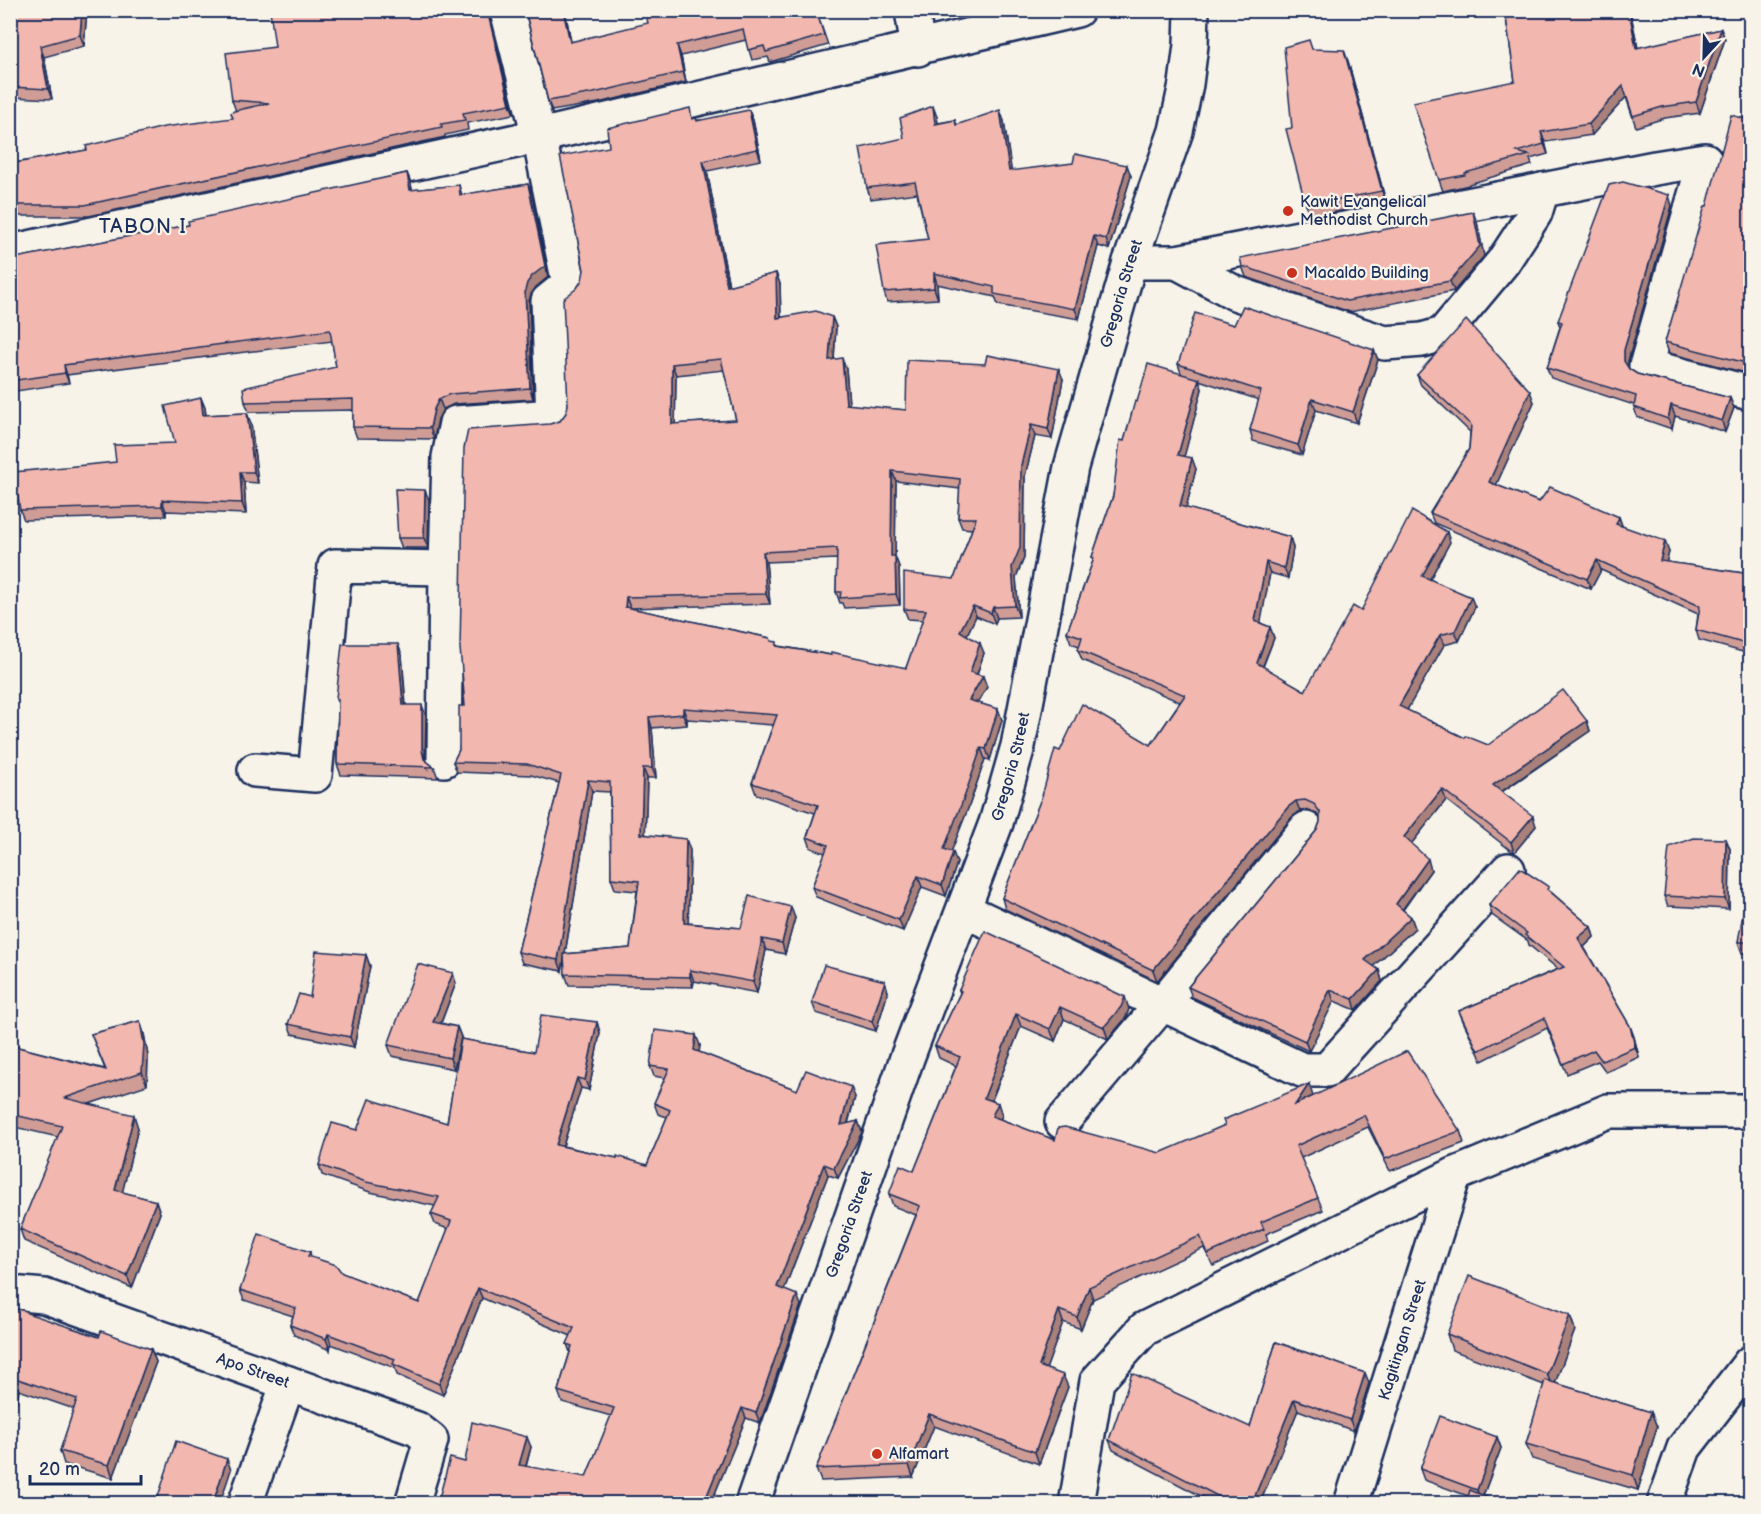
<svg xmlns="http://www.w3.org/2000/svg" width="1761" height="1514" font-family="'Balsamiq Sans',sans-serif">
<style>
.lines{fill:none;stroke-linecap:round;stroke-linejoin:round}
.street-casing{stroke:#1b2f5e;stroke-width:38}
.secondary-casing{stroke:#1b2f5e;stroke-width:38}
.street{stroke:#f7f3e8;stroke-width:33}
.secondary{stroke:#f7f3e8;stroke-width:33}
.wall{fill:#d09d96;stroke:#1b2f5e;stroke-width:1.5;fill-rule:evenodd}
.shaded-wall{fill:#a9807a;stroke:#1b2f5e;stroke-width:1.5}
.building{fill:#f2b7ae;stroke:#1b2f5e;stroke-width:1.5;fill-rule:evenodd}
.poi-dot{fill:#c8321e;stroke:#f7f3e8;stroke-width:2}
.labels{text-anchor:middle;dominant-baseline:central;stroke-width:4.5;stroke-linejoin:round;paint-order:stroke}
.poi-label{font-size:16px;fill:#1b2f5e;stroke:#f7f3e8;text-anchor:start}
.street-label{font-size:16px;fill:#1b2f5e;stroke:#f7f3e8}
.quarter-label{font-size:20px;letter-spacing:1.5px;fill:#1b2f5e;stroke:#f7f3e8}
</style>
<rect width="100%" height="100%" fill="#f7f3e8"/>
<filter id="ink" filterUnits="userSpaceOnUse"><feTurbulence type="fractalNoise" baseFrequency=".0167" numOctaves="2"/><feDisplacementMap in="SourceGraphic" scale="12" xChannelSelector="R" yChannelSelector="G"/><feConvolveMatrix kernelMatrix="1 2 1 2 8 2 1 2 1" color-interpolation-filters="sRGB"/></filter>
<g filter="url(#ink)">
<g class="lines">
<defs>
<g id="street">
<path d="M 912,10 L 918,49"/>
<path d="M 1130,262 L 1177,262 L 1655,168 L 1705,160 L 1646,366 L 1750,393"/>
<path d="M 1177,262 L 1235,293 L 1385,343 L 1422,340 L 1443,334 L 1503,262 L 1535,213 L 1542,190"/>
<path d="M 444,760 L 446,568"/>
<path d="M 255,770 L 315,775 L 335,566 L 446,568 L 449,457 L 456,423 L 553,416 L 548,301 L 569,284 L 539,136 L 507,10"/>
<path d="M 964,910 L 1302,1070 L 1327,1070 L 1508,870"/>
<path d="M 1062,1122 L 1163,1003 L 1306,829"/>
<path id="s1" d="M 10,1293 L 44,1296 L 417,1429 L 431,1440 L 412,1504"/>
<path d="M 245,1504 L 288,1383"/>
<path d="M 1076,1504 L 1097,1381 L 1144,1329 L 1454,1175 L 1608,1111 L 1750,1111"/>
<path id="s2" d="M 1351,1504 L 1454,1175"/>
<path d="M 1664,1504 L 1684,1448 L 1750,1363"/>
</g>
<g id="secondary">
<path d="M 10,252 L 539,136 L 1077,10"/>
<path id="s3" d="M 752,1504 L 907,1058 L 996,823 L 1018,746 L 1071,467 L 1130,262 L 1176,131 L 1186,84 L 1191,45 L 1192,10"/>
</g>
</defs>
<use href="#street" class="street-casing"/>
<use href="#secondary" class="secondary-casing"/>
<use href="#street" class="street"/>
<use href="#secondary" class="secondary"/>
</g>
<g class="wall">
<path d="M 10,10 L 87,10 L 84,46 L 44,57 L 52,99 L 12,97 L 13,114 L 10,114 Z"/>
<path d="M 525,10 L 565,10 L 571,42 L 816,10 L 828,45 L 770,62 L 768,57 L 752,60 L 746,40 L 681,56 L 686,82 L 598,103 L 552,111 L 548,101 Z"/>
<path d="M 1428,10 L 1630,10 L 1638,48 L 1721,29 L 1725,39 L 1700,113 L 1665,118 L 1636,127 L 1626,97 L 1592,135 L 1545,142 L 1548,154 L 1530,159 L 1532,165 L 1469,184 L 1469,185 L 1443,191 L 1439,180 L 1515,81 L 1505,12 L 1431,17 Z"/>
<path d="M 489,14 L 514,114 L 467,123 L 468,130 L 445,135 L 445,137 L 89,216 L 10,216 L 10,164 L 87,150 L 233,118 L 236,111 L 232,100 L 275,47 Z"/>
<path d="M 1312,49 L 1348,61 L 1386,202 L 1310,217 L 1306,206 L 1292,128 Z"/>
<path d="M 937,117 L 938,123 L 955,120 L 957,125 L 1004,121 L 1011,171 L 1131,176 L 1109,249 L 1098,246 L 1079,319 L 998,305 L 995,297 L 937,284 L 938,299 L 887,302 L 884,292 L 928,239 L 917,193 L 871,199 L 867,188 L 904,138 Z"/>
<path d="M 693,118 L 697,120 L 753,120 L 761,160 L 707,171 L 729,286 L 776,273 L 780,284 L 781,317 L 832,317 L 836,327 L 834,360 L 846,369 L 849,405 L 906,410 L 1063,379 L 1052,439 L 1035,436 L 1025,476 L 1024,558 L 1016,577 L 1019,617 L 997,618 L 995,624 L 976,616 L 967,635 L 984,653 L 977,674 L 987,687 L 978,703 L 998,709 L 1002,720 L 990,760 L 985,759 L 969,806 L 951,851 L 957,863 L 946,896 L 922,887 L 903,931 L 816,897 L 812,887 L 825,853 L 811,848 L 807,837 L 815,813 L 756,794 L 752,783 L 773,725 L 687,719 L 687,725 L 652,728 L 656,778 L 647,778 L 645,834 L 690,850 L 688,923 L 741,928 L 795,918 L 785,954 L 766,950 L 757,993 L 694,981 L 693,987 L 569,985 L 565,974 L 564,955 L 562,971 L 522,963 L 518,952 L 559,783 L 531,775 L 457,772 L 453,762 L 459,750 L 465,706 L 550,424 L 560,421 L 566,413 L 568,405 L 577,288 ZM 724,370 L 736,420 L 675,424 L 676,375 ZM 896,481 L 960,489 L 958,518 L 962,528 L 972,529 L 954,579 L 904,609 L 908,619 L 923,620 L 906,668 L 779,646 L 771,641 L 770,638 L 630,608 L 770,604 L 766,562 L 837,559 L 836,592 L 840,603 L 842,603 L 844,608 L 900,605 L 899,567 L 895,556 ZM 592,791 L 610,792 L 611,878 L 615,889 L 637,891 L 630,948 L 565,954 Z"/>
<path d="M 1750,120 L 1750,374 L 1669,353 L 1665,342 L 1707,206 Z"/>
<path d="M 407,173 L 411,183 L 412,190 L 459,185 L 462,195 L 528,184 L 532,195 L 548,277 L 536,287 L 531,294 L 529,301 L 533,399 L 454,404 L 443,409 L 438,419 L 434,439 L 357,438 L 353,427 L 353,410 L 249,412 L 245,402 L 336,367 L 332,341 L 67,375 L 69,383 L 10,392 L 10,259 L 189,225 Z"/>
<path d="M 1672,206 L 1628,361 L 1628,367 L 1629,369 L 1637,374 L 1730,398 L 1734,408 L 1725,432 L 1675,416 L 1672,429 L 1637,417 L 1634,407 L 1634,405 L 1551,378 L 1547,368 L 1560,327 L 1558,321 Z"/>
<path d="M 1477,222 L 1484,256 L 1454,291 L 1350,312 L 1246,277 L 1242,266 Z"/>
<path d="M 1234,325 L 1374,350 L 1378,360 L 1357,423 L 1316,410 L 1302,455 L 1253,441 L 1250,430 L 1259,400 L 1199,380 L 1202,389 L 1184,456 L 1196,469 L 1186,508 L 1290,537 L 1293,548 L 1288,578 L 1270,573 L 1260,623 L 1270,627 L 1274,638 L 1263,667 L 1305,691 L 1361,611 L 1450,542 L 1430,579 L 1475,607 L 1459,641 L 1444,645 L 1407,710 L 1465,738 L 1488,745 L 1587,721 L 1590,731 L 1502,792 L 1536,826 L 1514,853 L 1446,800 L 1411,844 L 1431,870 L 1403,910 L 1411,917 L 1415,928 L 1373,966 L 1379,970 L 1382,981 L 1356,1010 L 1334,1001 L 1309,1051 L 1192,997 L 1188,987 L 1317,830 L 1320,822 L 1320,818 L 1317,814 L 1308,810 L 1300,811 L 1292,817 L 1157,981 L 1005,909 L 1002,898 L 1060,751 L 1151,745 L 1180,702 L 1082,660 L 1078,650 L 1079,646 L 1071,643 L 1067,632 L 1093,561 L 1092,557 L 1113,496 L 1124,441 L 1137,402 L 1181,373 L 1178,364 Z"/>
<path d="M 1417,375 L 1534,402 L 1496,485 L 1539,502 L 1619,517 L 1622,526 L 1669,552 L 1666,562 L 1750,574 L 1750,654 L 1699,640 L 1696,630 L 1698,614 L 1601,570 L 1591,589 L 1434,523 L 1430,513 L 1469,449 L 1470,432 L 1421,385 Z"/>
<path d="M 201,398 L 205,408 L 206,415 L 247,413 L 251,424 L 258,483 L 244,482 L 246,514 L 166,511 L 166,516 L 24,520 L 20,510 L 175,443 Z"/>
<path d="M 429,500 L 428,548 L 402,548 L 398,538 Z"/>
<path d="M 402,655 L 406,705 L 426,716 L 425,760 L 434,767 L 438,778 L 341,775 L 337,764 L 338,704 L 336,698 Z"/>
<path d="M 1726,839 L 1730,849 L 1729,909 L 1668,906 L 1664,896 Z"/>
<path d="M 1750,891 L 1750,953 L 1742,953 L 1738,942 Z"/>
<path d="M 1551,892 L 1591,927 L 1594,937 L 1584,947 L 1630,1026 L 1634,1037 L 1639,1057 L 1606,1072 L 1598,1061 L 1567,1074 L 1547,1028 L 1482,1061 L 1463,1021 L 1459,1011 L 1558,969 L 1529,945 L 1528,941 L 1492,915 L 1489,905 Z"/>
<path d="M 366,955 L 370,966 L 354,1047 L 292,1034 L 288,1024 L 310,997 Z"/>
<path d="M 885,981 L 888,992 L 876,1031 L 816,1013 L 812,1002 Z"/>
<path d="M 456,983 L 441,1023 L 457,1027 L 461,1037 L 461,1039 L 534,1052 L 597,1022 L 600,1033 L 589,1090 L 581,1088 L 563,1146 L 647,1165 L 667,1117 L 658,1114 L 654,1103 L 665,1078 L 654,1076 L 650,1066 L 700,1045 L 699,1052 L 797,1090 L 855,1097 L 848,1124 L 858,1121 L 862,1132 L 838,1178 L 828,1175 L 784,1290 L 801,1305 L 760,1423 L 746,1418 L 711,1503 L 441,1503 L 439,1498 L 465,1462 L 531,1447 L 526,1467 L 586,1477 L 611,1416 L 562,1402 L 558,1391 L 570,1352 L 567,1344 L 571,1336 L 482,1298 L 443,1395 L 397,1375 L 395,1368 L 331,1344 L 330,1350 L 294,1335 L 290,1325 L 293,1316 L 244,1300 L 240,1290 L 310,1252 L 311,1257 L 342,1273 L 419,1303 L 448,1229 L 435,1224 L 431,1214 L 435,1206 L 370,1192 L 322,1175 L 319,1165 L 357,1130 L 447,1123 L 461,1040 L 454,1069 L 392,1056 L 388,1045 Z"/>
<path d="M 959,990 L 1129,1009 L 1125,1019 L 1108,1039 L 1064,1019 L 1055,1041 L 1021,1026 L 992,1100 L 1002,1115 L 1000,1119 L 1055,1140 L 1160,1153 L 1313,1096 L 1460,1131 L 1464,1143 L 1390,1171 L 1368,1127 L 1301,1158 L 1323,1210 L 1266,1234 L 1268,1241 L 1213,1266 L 1204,1248 L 1093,1299 L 1081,1329 L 1063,1322 L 1046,1369 L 1068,1387 L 1039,1464 L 934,1426 L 913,1477 L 821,1481 L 816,1469 L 916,1215 L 893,1206 L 889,1194 L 914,1171 L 956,1066 L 939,1058 L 935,1046 L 960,993 Z"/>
<path d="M 140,1021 L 144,1034 L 148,1056 L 147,1085 L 89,1104 L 138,1128 L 122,1192 L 156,1201 L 160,1213 L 132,1288 L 24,1241 L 20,1229 L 58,1137 L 10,1126 L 10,1045 L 105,1069 L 91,1034 Z"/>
<path d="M 10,1308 L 27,1311 L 28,1314 L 99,1337 L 151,1349 L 156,1362 L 113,1478 L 64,1464 L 60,1451 L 74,1409 L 19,1390 L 11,1428 L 10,1428 Z"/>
<path d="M 1570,1315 L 1575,1330 L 1555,1383 L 1651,1412 L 1657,1427 L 1638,1490 L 1532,1459 L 1526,1444 L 1544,1385 L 1452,1350 L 1447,1334 Z"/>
<path d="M 1276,1342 L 1365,1373 L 1369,1383 L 1354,1431 L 1298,1410 L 1260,1503 L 1214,1503 L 1113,1450 L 1109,1440 L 1250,1427 Z"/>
<path d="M 1497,1437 L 1501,1448 L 1483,1496 L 1468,1496 L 1424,1480 L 1420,1469 Z"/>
</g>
<g class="shaded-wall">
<path d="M 82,10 L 87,10 L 84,46 L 80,35 Z"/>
<path d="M 487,10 L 489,10 L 489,14 L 514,114 L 510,104 Z"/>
<path d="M 563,10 L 565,10 L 573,53 L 570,42 Z"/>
<path d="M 1629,10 L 1630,10 L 1640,59 L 1636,48 Z"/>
<path d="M 1721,29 L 1725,39 L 1700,113 L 1696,102 Z"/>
<path d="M 677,45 L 681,56 L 686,82 L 683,72 Z"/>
<path d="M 40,46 L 44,57 L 52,99 L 48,89 Z"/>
<path d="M 1344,50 L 1348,61 L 1386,202 L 1382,191 Z"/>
<path d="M 1623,86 L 1627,96 L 1592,135 L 1589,124 Z"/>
<path d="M 10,93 L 12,97 L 13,114 L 10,106 Z"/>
<path d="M 933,106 L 937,117 L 939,134 L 935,124 Z"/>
<path d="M 749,110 L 753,120 L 761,160 L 757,149 Z"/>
<path d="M 1000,110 L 1004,121 L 1013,181 L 1009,171 Z"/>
<path d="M 1541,132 L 1545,142 L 1548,154 L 1544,144 Z"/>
<path d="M 703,161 L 707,171 L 731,297 L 727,286 Z"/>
<path d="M 1127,165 L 1131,176 L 1109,249 L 1106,239 Z"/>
<path d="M 407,173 L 411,183 L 413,200 L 410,190 Z"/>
<path d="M 528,184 L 532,195 L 548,277 L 536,287 L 531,294 L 529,301 L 533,399 L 530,388 L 525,291 Z"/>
<path d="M 1669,195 L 1672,206 L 1628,361 L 1628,371 L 1624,361 L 1624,350 Z"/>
<path d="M 1473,212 L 1477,222 L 1484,256 L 1454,291 L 1450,281 Z"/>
<path d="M 1094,236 L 1098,246 L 1079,319 L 1075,309 Z"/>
<path d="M 776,273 L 780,284 L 781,329 L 777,318 Z"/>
<path d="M 934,273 L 937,284 L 938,299 L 934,288 Z"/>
<path d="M 832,317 L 836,327 L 833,371 L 829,360 Z"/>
<path d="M 1374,350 L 1378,360 L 1357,423 L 1353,412 Z"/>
<path d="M 842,358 L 846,369 L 850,415 L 846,404 Z"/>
<path d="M 672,364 L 676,375 L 675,434 L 672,424 Z"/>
<path d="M 64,365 L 67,375 L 69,383 L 65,373 Z"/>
<path d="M 1059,369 L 1063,379 L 1052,439 L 1048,429 Z"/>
<path d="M 1199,379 L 1202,389 L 1182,465 L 1178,455 Z"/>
<path d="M 1530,391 L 1534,402 L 1493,492 L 1489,482 Z"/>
<path d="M 201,398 L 205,408 L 207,425 L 203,415 Z"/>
<path d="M 1730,398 L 1734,408 L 1725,432 L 1722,421 Z"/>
<path d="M 439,399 L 443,409 L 438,419 L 434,439 L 430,428 L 434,409 Z"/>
<path d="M 1312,399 L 1316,410 L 1302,455 L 1298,445 Z"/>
<path d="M 1671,405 L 1675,416 L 1672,429 L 1668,419 Z"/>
<path d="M 247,413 L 251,424 L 258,483 L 254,472 Z"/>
<path d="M 1031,425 L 1035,436 L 1025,476 L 1024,558 L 1016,577 L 1019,617 L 1015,606 L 1012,567 L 1021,465 Z"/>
<path d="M 1192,458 L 1196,469 L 1184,516 L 1180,506 Z"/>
<path d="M 892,471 L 896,481 L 895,567 L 891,556 Z"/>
<path d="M 240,472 L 244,482 L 246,514 L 242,503 Z"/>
<path d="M 425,490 L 429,500 L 428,548 L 424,538 Z"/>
<path d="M 162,500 L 166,511 L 166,516 L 162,506 Z"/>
<path d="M 1619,517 L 1623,528 L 1616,524 Z"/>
<path d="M 1447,532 L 1450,542 L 1426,586 L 1422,576 Z"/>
<path d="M 1290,537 L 1293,548 L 1288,578 L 1284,568 Z"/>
<path d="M 1665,541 L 1669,552 L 1664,572 L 1660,561 Z"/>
<path d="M 763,552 L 766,562 L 770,604 L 766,594 Z"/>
<path d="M 895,556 L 899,567 L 900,605 L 896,594 Z"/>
<path d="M 1597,560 L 1601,570 L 1591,589 L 1587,579 Z"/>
<path d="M 1266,562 L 1270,573 L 1259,632 L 1255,621 Z"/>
<path d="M 626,597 L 630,607 L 629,617 L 625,607 Z"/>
<path d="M 1471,597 L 1475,607 L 1459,641 L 1455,631 Z"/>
<path d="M 973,606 L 976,616 L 964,641 L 960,631 Z"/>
<path d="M 993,607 L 997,618 L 995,624 L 991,613 Z"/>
<path d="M 1270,627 L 1274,638 L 1260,673 L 1257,663 Z"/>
<path d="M 1440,635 L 1444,645 L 1403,717 L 1399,706 Z"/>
<path d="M 980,643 L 984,653 L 974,683 L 970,672 Z"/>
<path d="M 398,644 L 402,655 L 406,715 L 403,705 Z"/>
<path d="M 983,676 L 987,687 L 973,711 L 969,700 Z"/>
<path d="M 422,705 L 426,716 L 425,760 L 428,770 L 422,750 Z"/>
<path d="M 683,708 L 687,719 L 687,725 L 683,714 Z"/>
<path d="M 998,709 L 1002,720 L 990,760 L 986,749 Z"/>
<path d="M 649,717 L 652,728 L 656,778 L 652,768 Z"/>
<path d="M 1587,721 L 1590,731 L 1496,795 L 1493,785 Z"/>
<path d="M 981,748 L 985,759 L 969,806 L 948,860 L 944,849 Z"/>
<path d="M 643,768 L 647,778 L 645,844 L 641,834 Z"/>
<path d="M 588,780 L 592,791 L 562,971 L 558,960 Z"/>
<path d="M 1442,789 L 1446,800 L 1408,848 L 1404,837 Z"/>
<path d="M 1296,801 L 1300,811 L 1292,817 L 1157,981 L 1153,970 L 1288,807 Z"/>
<path d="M 1533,816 L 1536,826 L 1514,853 L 1511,842 Z"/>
<path d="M 686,839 L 690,850 L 688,933 L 684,923 Z"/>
<path d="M 1726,839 L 1730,849 L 1729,909 L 1725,899 Z"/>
<path d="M 953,852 L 957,863 L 946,896 L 942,885 Z"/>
<path d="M 1428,859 L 1431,870 L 1399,914 L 1396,904 Z"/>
<path d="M 918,876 L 922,887 L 903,931 L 899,920 Z"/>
<path d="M 791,907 L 795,918 L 785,954 L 782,943 Z"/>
<path d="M 1411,917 L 1415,928 L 1368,971 L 1365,960 Z"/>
<path d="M 1591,927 L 1594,937 L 1582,949 L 1578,938 Z"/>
<path d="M 762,939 L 766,950 L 757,993 L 753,982 Z"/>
<path d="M 366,955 L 370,966 L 354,1047 L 350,1037 Z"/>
<path d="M 690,970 L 694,981 L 693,987 L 690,977 Z"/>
<path d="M 1379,970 L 1382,981 L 1356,1010 L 1353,999 Z"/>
<path d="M 453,973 L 456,983 L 437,1033 L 433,1022 Z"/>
<path d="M 885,981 L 888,992 L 876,1031 L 872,1021 Z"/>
<path d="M 1330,990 L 1334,1001 L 1309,1051 L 1305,1041 Z"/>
<path d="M 1125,997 L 1129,1009 L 1125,1019 L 1108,1039 L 1104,1027 Z"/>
<path d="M 1060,1007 L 1064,1019 L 1055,1041 L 1050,1029 Z"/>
<path d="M 1016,1014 L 1021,1026 L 988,1109 L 984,1098 Z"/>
<path d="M 140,1021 L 144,1034 L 148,1056 L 147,1085 L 142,1072 Z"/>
<path d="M 597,1022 L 600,1033 L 589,1090 L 585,1080 Z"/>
<path d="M 1630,1026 L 1634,1037 L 1639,1057 L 1635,1047 Z"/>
<path d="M 457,1027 L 461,1037 L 454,1069 L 450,1058 Z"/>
<path d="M 696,1035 L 700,1045 L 698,1061 L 694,1050 Z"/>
<path d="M 577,1078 L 581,1088 L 560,1155 L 556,1145 Z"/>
<path d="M 1309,1084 L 1313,1096 L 1295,1105 Z"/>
<path d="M 851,1087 L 855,1097 L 844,1136 L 841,1125 Z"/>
<path d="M 998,1103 L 1002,1115 L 997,1128 L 992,1116 Z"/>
<path d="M 134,1115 L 138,1128 L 120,1202 L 115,1190 Z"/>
<path d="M 858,1121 L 862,1132 L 838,1178 L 834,1168 Z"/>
<path d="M 824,1164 L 828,1175 L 781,1298 L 777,1287 Z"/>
<path d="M 156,1201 L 160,1213 L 132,1288 L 127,1276 Z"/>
<path d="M 1089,1287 L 1093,1299 L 1081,1329 L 1077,1317 Z"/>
<path d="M 478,1288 L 482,1298 L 443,1395 L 439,1384 Z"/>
<path d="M 797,1295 L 801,1305 L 760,1423 L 756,1413 Z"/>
<path d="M 1059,1310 L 1063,1322 L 1043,1378 L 1039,1366 Z"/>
<path d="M 1570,1315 L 1575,1330 L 1553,1389 L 1547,1374 Z"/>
<path d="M 328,1334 L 331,1344 L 330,1350 L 326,1339 Z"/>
<path d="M 151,1349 L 156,1362 L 113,1478 L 109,1465 Z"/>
<path d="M 1365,1373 L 1369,1383 L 1354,1431 L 1350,1420 Z"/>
<path d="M 1063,1375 L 1068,1387 L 1039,1464 L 1035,1452 Z"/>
<path d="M 15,1378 L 19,1390 L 11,1428 L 10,1426 L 10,1399 Z"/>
<path d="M 1294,1399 L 1298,1410 L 1260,1503 L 1252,1503 Z"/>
<path d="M 742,1408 L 746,1418 L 711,1503 L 704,1503 Z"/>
<path d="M 1651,1412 L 1657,1427 L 1638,1490 L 1633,1475 Z"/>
<path d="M 929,1414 L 934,1426 L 913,1477 L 909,1465 Z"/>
<path d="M 527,1437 L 531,1447 L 523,1476 L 519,1465 Z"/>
<path d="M 1497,1437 L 1501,1448 L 1481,1501 L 1477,1490 Z"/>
<path d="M 227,1459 L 231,1470 L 220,1503 L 213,1503 Z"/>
</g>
<g class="building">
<path d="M 10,10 L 82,10 L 80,35 L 40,46 L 48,89 L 10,87 Z"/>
<path d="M 270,10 L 487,10 L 510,104 L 463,113 L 465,120 L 441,124 L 442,127 L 85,205 L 10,205 L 10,164 L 87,150 L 86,146 L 164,127 L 233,118 L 231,113 L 234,111 L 269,103 L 232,100 L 226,53 L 275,47 Z"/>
<path d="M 525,10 L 563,10 L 570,42 L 648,23 L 645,10 L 816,10 L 824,35 L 766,52 L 764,46 L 748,50 L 743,29 L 677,45 L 683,72 L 594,93 L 548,101 Z"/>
<path d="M 1505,10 L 1629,10 L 1636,48 L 1721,29 L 1696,102 L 1662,107 L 1633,116 L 1623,86 L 1589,124 L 1541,132 L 1544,144 L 1517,152 L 1529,155 L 1465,173 L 1465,175 L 1439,180 L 1413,102 L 1515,81 Z"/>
<path d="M 1309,40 L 1312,49 L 1344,50 L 1382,191 L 1306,206 L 1286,129 L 1292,128 L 1284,47 Z"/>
<path d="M 933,106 L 935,124 L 955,120 L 956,125 L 1000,110 L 1009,171 L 1073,163 L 1075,154 L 1127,165 L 1106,239 L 1094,236 L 1075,309 L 994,294 L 994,287 L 934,273 L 934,288 L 884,292 L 876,245 L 928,239 L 915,182 L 867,188 L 860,148 L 904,138 L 900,118 Z"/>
<path d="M 690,108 L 692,119 L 696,118 L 697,121 L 749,110 L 757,149 L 703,161 L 727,286 L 776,273 L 777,318 L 816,311 L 832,317 L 829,360 L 842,358 L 846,404 L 906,410 L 907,360 L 985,364 L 987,355 L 1059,369 L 1048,429 L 1031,425 L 1021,465 L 1020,548 L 1012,567 L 1015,606 L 993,607 L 991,613 L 973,606 L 960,631 L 980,643 L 970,672 L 983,676 L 969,700 L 998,709 L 986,749 L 981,748 L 965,795 L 944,849 L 953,852 L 942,885 L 918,876 L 899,920 L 812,887 L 828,845 L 807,837 L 818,805 L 752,783 L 777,715 L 683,708 L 683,714 L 649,717 L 652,768 L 643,768 L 641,834 L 686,839 L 684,923 L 741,928 L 749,896 L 791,907 L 782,943 L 762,939 L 753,982 L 690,970 L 690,977 L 565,974 L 564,954 L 630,948 L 639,881 L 611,878 L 610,782 L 588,780 L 558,960 L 518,952 L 561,775 L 527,764 L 453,762 L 459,750 L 459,706 L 465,706 L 460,648 L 464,448 L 468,430 L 550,424 L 560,421 L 566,413 L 568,405 L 563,299 L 577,288 L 582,280 L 584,270 L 560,156 L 609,147 L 607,128 ZM 721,359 L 736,420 L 672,424 L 672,364 ZM 892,471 L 960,479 L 958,518 L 976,518 L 954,579 L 904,573 L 904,609 L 926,610 L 906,668 L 831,652 L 831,655 L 777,646 L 777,642 L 771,641 L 770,638 L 625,607 L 626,597 L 766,594 L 763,552 L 837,548 L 836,592 L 841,592 L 840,598 L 896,594 L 895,556 L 891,556 Z"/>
<path d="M 1731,115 L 1750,120 L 1750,364 L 1665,342 L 1705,206 L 1707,206 Z"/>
<path d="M 407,173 L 410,190 L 459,185 L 460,195 L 528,184 L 545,266 L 532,276 L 527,283 L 525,291 L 530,388 L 450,394 L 439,399 L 434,409 L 430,428 L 353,427 L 353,399 L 245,402 L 243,388 L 336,367 L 330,330 L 64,365 L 65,373 L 10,381 L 10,259 L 189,225 L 188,221 Z"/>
<path d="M 1623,182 L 1669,195 L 1624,350 L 1624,361 L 1629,369 L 1637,374 L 1730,398 L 1722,421 L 1671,405 L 1668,419 L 1634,407 L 1636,396 L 1547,368 L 1562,322 L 1558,321 L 1609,185 Z"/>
<path d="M 1473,212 L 1480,246 L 1450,281 L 1347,301 L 1242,266 L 1240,258 Z"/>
<path d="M 1243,306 L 1374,350 L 1353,412 L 1312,399 L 1298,445 L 1250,430 L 1261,391 L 1178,364 L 1195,313 L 1234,325 Z"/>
<path d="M 1466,320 L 1530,391 L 1489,482 L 1539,502 L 1550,487 L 1619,517 L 1616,524 L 1665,541 L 1660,561 L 1750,574 L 1750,645 L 1696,630 L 1700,606 L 1597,560 L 1587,579 L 1430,513 L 1469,449 L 1471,425 L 1417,375 Z"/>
<path d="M 1148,364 L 1199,379 L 1178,455 L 1192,458 L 1180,506 L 1290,537 L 1284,568 L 1266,562 L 1255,621 L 1270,627 L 1257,663 L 1305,691 L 1353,606 L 1361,611 L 1412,511 L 1447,532 L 1422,576 L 1471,597 L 1455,631 L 1440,635 L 1399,706 L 1465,738 L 1466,736 L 1488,745 L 1563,690 L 1587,721 L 1493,785 L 1533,816 L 1511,842 L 1442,789 L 1404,837 L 1428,859 L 1396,904 L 1411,917 L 1365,960 L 1379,970 L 1353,999 L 1330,990 L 1305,1041 L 1188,987 L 1317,830 L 1320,822 L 1320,812 L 1314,804 L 1305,800 L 1296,801 L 1288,807 L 1153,970 L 1002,898 L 1042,796 L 1055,749 L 1060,751 L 1082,704 L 1151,745 L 1185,695 L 1078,650 L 1082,637 L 1067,632 L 1094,558 L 1092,557 L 1113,496 L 1120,440 L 1124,441 L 1135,401 L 1137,402 Z"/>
<path d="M 201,398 L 203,415 L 247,413 L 254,472 L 240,472 L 242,503 L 162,500 L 162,506 L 20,510 L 14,472 L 116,462 L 114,445 L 175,443 L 165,406 Z"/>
<path d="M 395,489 L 425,490 L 424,538 L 398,538 Z"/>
<path d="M 342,644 L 398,644 L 403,705 L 422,705 L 422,750 L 424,759 L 434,767 L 337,764 L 338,699 L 336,698 Z"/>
<path d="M 1694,838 L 1726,839 L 1725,899 L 1664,896 L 1669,847 Z"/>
<path d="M 1520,868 L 1549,887 L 1547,889 L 1591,927 L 1578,938 L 1630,1026 L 1635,1047 L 1602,1061 L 1594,1050 L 1563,1064 L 1544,1018 L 1478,1051 L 1459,1011 L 1564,967 L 1525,935 L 1527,933 L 1489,905 Z"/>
<path d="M 1747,891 L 1750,891 L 1750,942 L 1738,942 Z"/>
<path d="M 985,931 L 1125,997 L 1121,1007 L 1104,1027 L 1060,1007 L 1050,1029 L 1016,1014 L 984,1098 L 998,1103 L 992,1116 L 1055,1140 L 1058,1128 L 1065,1127 L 1160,1153 L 1225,1125 L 1223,1120 L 1309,1084 L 1295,1105 L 1407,1051 L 1460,1131 L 1385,1159 L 1364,1115 L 1296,1146 L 1318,1198 L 1261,1222 L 1264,1229 L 1208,1254 L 1200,1236 L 1089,1287 L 1077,1317 L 1059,1310 L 1039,1366 L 1063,1375 L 1035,1452 L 929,1414 L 909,1465 L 816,1469 L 920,1206 L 889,1194 L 900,1165 L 914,1171 L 960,1057 L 935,1046 L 961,991 L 959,990 Z"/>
<path d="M 316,951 L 366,955 L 350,1037 L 288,1024 L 299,994 L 310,997 Z"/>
<path d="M 418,964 L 453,973 L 433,1022 L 457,1027 L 450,1058 L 388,1045 Z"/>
<path d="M 824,965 L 885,981 L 872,1021 L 812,1002 Z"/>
<path d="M 541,1015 L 597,1022 L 585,1080 L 577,1078 L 556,1145 L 617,1158 L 617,1156 L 647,1165 L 670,1110 L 654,1103 L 669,1069 L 650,1066 L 655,1030 L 696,1035 L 694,1050 L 797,1090 L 806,1070 L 851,1087 L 841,1125 L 858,1121 L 834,1168 L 824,1164 L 777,1287 L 797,1295 L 756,1413 L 742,1408 L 704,1503 L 705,1503 L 451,1503 L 452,1502 L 439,1498 L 450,1458 L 465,1462 L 472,1422 L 527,1437 L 519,1465 L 586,1477 L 614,1408 L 558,1391 L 572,1346 L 567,1344 L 574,1328 L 478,1288 L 439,1384 L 393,1364 L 395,1359 L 328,1334 L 326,1339 L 290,1325 L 296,1308 L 240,1290 L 259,1234 L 310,1252 L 308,1256 L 336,1265 L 342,1273 L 419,1303 L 451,1221 L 431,1214 L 439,1197 L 366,1182 L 319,1165 L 332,1123 L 357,1130 L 369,1099 L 447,1123 L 461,1039 L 534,1052 Z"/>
<path d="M 140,1021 L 144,1044 L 142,1072 L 65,1098 L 134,1115 L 115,1190 L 156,1201 L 127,1276 L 20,1229 L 62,1126 L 10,1114 L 10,1045 L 106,1070 L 91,1034 Z"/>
<path d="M 1469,1276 L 1570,1315 L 1547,1374 L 1447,1334 Z"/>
<path d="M 10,1308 L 27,1311 L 27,1313 L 99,1337 L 101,1331 L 151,1349 L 109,1465 L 60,1451 L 77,1399 L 15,1378 L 10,1399 Z"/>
<path d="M 1276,1342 L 1365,1373 L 1350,1420 L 1294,1399 L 1252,1503 L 1231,1503 L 1109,1440 L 1132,1373 L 1250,1427 Z"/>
<path d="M 1545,1380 L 1651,1412 L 1633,1475 L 1526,1444 Z"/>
<path d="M 1440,1416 L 1497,1437 L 1477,1490 L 1420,1469 Z"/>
<path d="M 176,1441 L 227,1459 L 213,1503 L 156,1503 Z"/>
<path d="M 1470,1490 L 1501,1503 L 1466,1503 Z"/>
</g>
</g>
<g class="poi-dot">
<circle cx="1288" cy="211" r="6"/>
<circle cx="1292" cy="273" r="6"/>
<circle cx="877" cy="1454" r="6"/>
</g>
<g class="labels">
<g class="poi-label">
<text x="1300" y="202">Kawit Evangelical<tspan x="1300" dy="18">Methodist Church</tspan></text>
<text x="1304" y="273">Macaldo Building</text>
<text x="889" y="1454">Alfamart</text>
</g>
<g class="street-label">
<text stroke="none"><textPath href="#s3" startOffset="1268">Gregoria Street</textPath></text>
<text stroke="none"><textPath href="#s3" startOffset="782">Gregoria Street</textPath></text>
<text stroke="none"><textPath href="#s3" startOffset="296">Gregoria Street</textPath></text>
<text stroke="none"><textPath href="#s2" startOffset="172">Kagitingan Street</textPath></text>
<text stroke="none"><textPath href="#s1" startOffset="256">Apo Street</textPath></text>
</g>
<g class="quarter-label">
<text x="143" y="227">TABON I</text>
</g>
</g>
<rect width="1761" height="1514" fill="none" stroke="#f7f3e8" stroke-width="36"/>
<rect x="18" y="18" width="1725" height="1478" fill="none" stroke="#1b2f5e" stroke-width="2" filter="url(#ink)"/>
<g transform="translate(1704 57) rotate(202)" stroke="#f7f3e8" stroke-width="4.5" paint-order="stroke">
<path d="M0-4.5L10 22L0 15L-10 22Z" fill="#1b2f5e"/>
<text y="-9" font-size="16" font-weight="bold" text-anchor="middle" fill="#1b2f5e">N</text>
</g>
<path d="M30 1475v9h111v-9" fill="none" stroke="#1b2f5e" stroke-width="3"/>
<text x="39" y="1475" font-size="18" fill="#1b2f5e" stroke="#f7f3e8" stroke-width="4.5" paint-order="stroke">20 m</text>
</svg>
